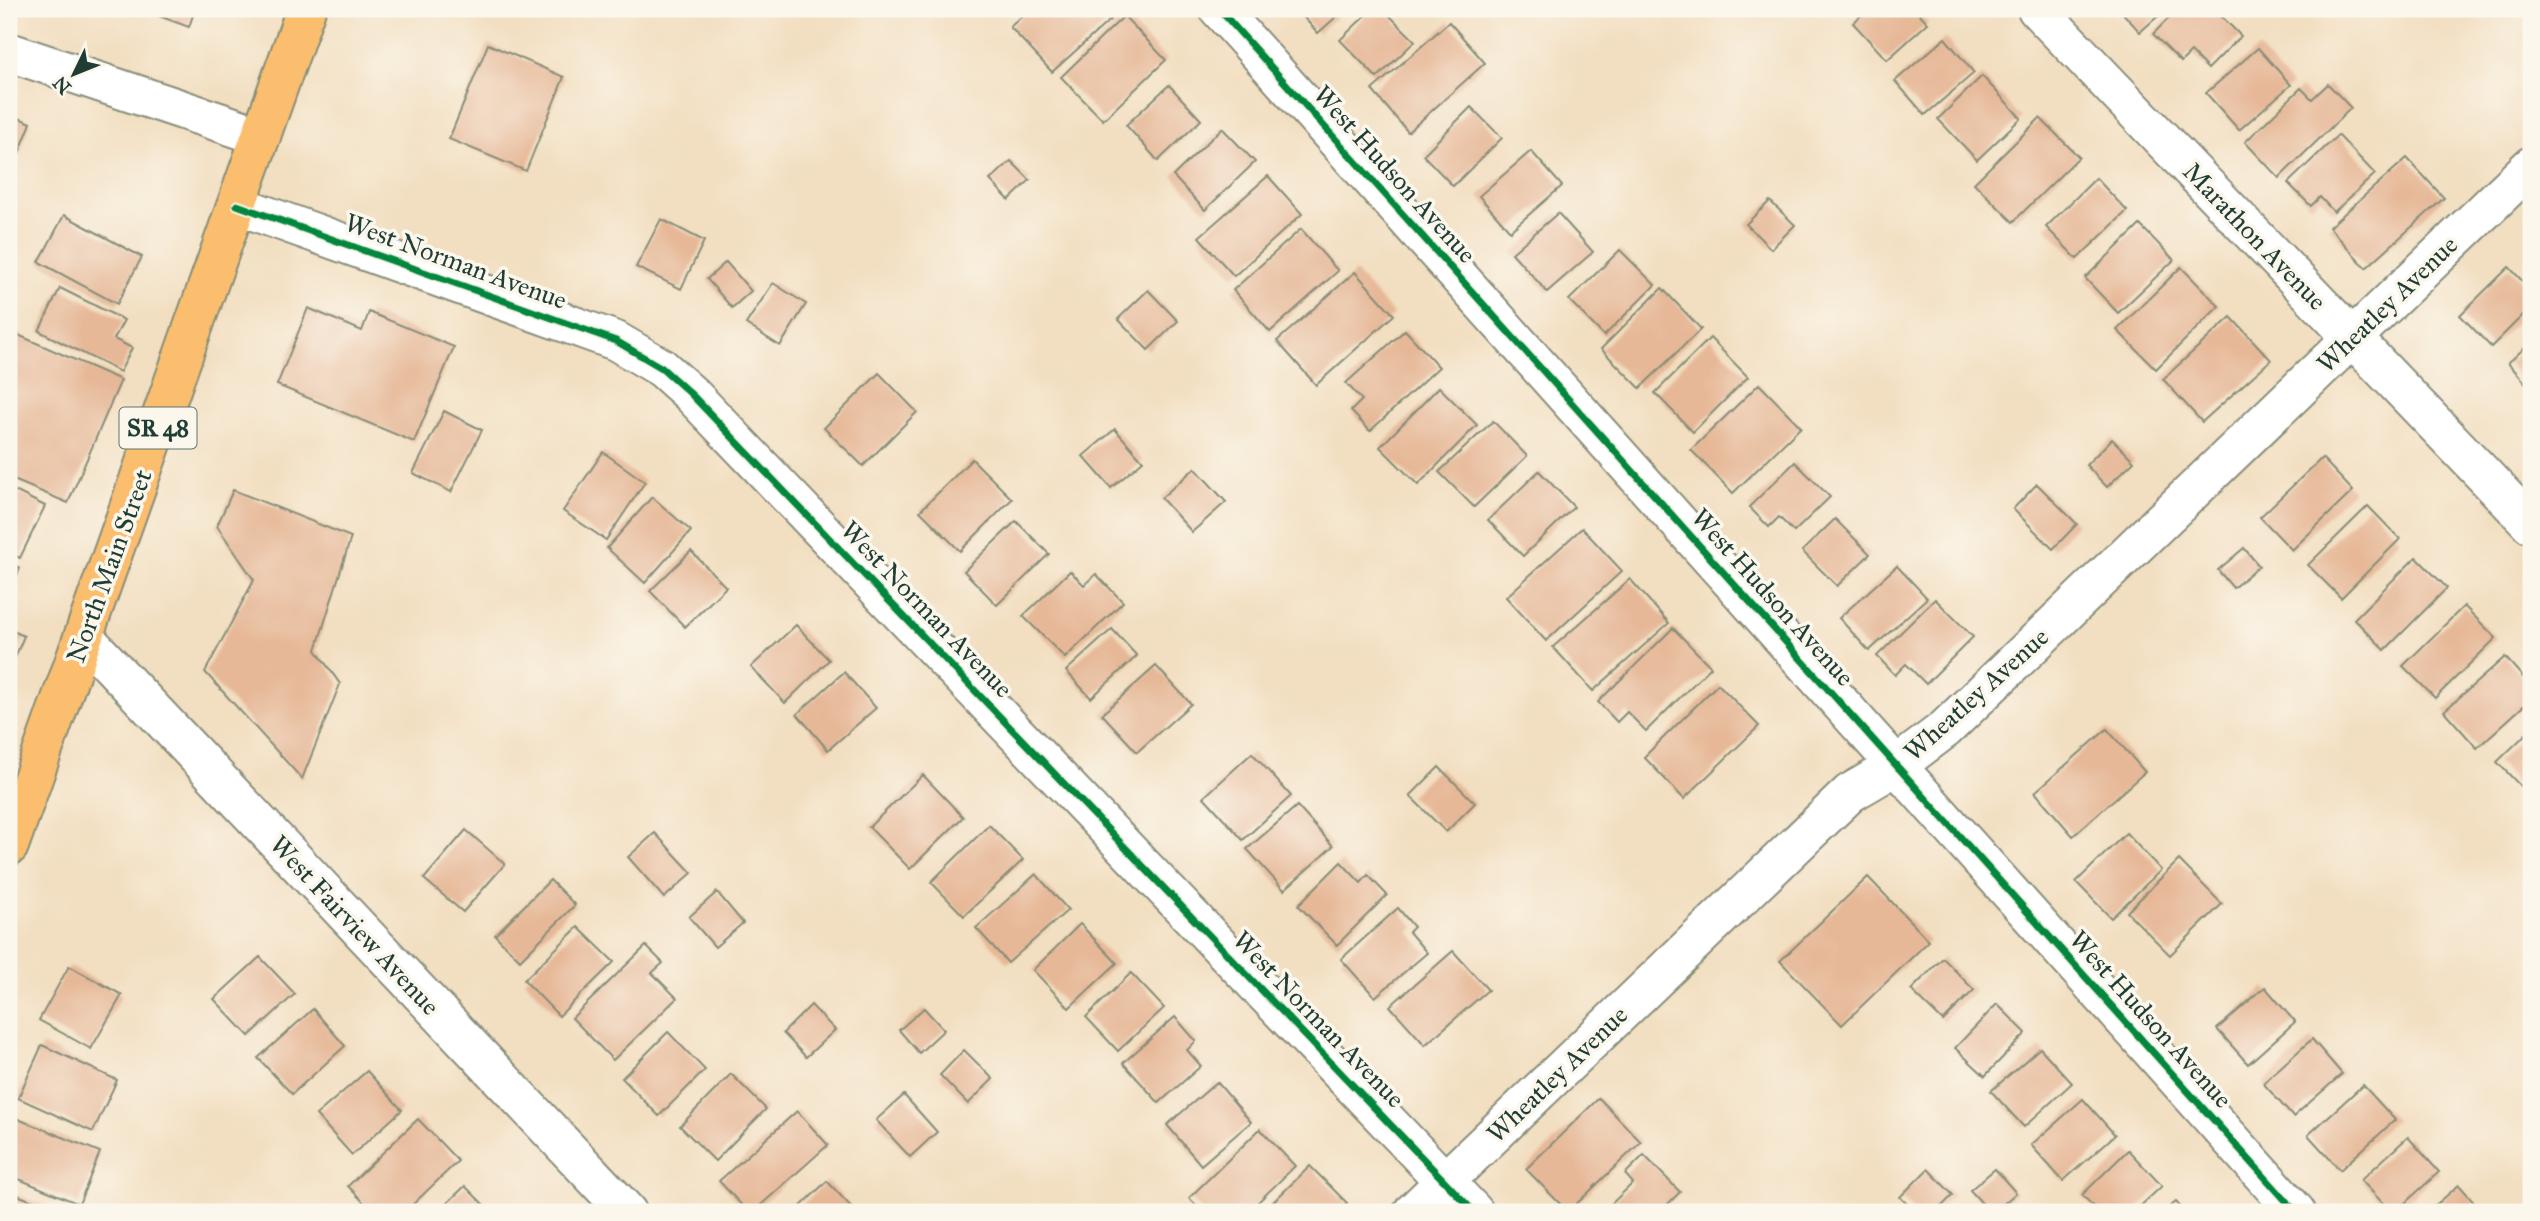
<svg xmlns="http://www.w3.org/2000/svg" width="2540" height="1221" font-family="'IM FELL Great Primer',serif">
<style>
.building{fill:#e6b897}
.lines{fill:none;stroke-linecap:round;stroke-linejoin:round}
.minor-casing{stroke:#888e7a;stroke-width:42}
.major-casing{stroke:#888e7a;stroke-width:42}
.minor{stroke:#fff;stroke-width:38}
.major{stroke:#fbbe6e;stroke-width:38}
.cycleway-casing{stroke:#fbf7ec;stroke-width:11}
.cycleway{stroke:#00873e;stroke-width:7}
.labels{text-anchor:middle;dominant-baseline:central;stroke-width:7;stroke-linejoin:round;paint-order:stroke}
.shield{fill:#fbf7ec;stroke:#61756b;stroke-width:2}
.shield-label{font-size:24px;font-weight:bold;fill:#1f3d34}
.street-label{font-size:26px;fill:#1f3d34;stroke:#fbf7ec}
</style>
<rect width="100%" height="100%" fill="#fbf7ec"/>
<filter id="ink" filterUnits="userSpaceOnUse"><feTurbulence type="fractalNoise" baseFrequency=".0143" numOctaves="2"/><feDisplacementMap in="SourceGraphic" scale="14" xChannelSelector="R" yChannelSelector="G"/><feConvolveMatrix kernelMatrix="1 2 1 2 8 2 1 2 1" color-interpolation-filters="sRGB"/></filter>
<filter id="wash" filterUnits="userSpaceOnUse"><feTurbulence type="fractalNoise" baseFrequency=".00686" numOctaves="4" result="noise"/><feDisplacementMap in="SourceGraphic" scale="28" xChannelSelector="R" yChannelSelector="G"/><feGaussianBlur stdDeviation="1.57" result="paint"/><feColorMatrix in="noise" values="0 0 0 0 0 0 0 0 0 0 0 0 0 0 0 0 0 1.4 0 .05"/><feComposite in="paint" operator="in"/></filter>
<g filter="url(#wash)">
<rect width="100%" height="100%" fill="#f2dec0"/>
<g id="blocks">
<g class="building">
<path d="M 140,9 L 195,9 L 189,27 Z"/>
<path d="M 1030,9 L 1101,9 L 1111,19 L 1052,72 L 1010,27 Z"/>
<path d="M 1296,9 L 1345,9 L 1318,33 Z"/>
<path d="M 1372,9 L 1383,9 L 1415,41 L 1377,78 L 1340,40 Z"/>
<path d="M 1868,9 L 1915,9 L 1928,23 L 1887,60 L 1853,23 Z"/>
<path d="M 2119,9 L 2166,9 L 2140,32 Z"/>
<path d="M 2178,9 L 2214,9 L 2241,36 L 2208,69 L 2191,52 L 2181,62 L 2153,34 Z"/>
<path d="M 1124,16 L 1166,60 L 1103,120 L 1061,77 Z"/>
<path d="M 1449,22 L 1485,63 L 1408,132 L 1372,90 Z"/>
<path d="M 1945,38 L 1974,73 L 1925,115 L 1895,81 Z"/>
<path d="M 488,44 L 564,77 L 526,171 L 449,139 Z"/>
<path d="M 2258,48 L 2291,85 L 2239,130 L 2206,93 Z"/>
<path d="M 1982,76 L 2021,118 L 1977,160 L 1938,119 Z"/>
<path d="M 2328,84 L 2351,108 L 2279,178 L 2245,142 L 2301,88 L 2312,99 Z"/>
<path d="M 1169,85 L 1201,120 L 1158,161 L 1126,125 Z"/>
<path d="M 1471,107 L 1502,138 L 1453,186 L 1423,155 Z"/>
<path d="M 9,114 L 31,123 L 9,178 Z"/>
<path d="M 2040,118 L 2079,157 L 2013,222 L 1974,183 Z"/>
<path d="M 1222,128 L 1255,162 L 1205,210 L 1173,176 Z"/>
<path d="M 2338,135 L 2375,174 L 2334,212 L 2320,197 L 2311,206 L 2288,183 Z"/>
<path d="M 1531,151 L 1562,186 L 1510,231 L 1479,196 Z"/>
<path d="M 2407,158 L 2444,198 L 2366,268 L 2329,227 Z"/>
<path d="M 1011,161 L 1030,180 L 1009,200 L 990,180 Z"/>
<path d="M 1268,176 L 1302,214 L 1234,276 L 1199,237 Z"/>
<path d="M 2096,178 L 2127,211 L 2077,259 L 2046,227 Z"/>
<path d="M 1770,201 L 1795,225 L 1771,249 L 1746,224 Z"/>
<path d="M 1558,213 L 1593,252 L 1547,292 L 1512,253 Z"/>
<path d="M 64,215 L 142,257 L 117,304 L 39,262 Z"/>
<path d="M 661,219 L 704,241 L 681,289 L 636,267 Z"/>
<path d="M 2140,225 L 2174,260 L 2118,313 L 2085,278 Z"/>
<path d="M 1301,229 L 1338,271 L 1270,332 L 1233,290 Z"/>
<path d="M 1620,250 L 1655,285 L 1604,336 L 1569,300 Z"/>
<path d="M 726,262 L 751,291 L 732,308 L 707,279 Z"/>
<path d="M 2181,267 L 2219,306 L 2156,369 L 2117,330 Z"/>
<path d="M 2509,267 L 2531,290 L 2531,307 L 2491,347 L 2460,315 Z"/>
<path d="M 1355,272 L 1394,315 L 1316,385 L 1277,341 Z"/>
<path d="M 773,283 L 806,304 L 780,346 L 746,324 Z"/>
<path d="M 60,288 L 124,320 L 114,339 L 132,348 L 120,372 L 39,331 Z"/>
<path d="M 1662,288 L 1701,329 L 1640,388 L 1601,349 Z"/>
<path d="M 1148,290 L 1178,321 L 1148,350 L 1118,319 Z"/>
<path d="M 308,308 L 362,331 L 369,312 L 454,347 L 414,442 L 277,385 Z"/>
<path d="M 2231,317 L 2271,360 L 2202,422 L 2163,379 Z"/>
<path d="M 1405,330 L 1439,367 L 1370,431 L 1351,411 L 1362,400 L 1346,383 Z"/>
<path d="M 9,331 L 121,380 L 68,503 L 9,478 Z"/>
<path d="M 1710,338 L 1748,377 L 1693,432 L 1655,393 Z"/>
<path d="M 2531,342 L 2531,389 L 2508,363 Z"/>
<path d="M 879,373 L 917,412 L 863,466 L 824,428 Z"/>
<path d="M 1759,384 L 1801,427 L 1733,493 L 1691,450 Z"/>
<path d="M 1439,387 L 1477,425 L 1418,485 L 1380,447 Z"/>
<path d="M 444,411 L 482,430 L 451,492 L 413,473 Z"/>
<path d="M 1493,421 L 1527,456 L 1474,507 L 1439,472 Z"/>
<path d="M 1115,429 L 1143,461 L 1111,488 L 1083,456 Z"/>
<path d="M 2112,439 L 2134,461 L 2107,487 L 2086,465 Z"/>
<path d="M 603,452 L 645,482 L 606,540 L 563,511 Z"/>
<path d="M 2322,458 L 2353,491 L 2292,550 L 2260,517 Z"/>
<path d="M 972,459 L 1012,499 L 960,551 L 920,511 Z"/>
<path d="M 1795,462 L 1830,497 L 1794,532 L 1779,517 L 1769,527 L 1749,507 Z"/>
<path d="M 1195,468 L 1226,502 L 1192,532 L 1161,498 Z"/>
<path d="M 1539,471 L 1574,507 L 1523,556 L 1488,520 Z"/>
<path d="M 2037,484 L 2077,524 L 2053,549 L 2013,509 Z"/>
<path d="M 9,488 L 45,506 L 20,558 L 9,553 Z"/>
<path d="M 233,490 L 351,537 L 316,650 L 340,684 L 302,779 L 205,672 L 254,580 L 217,526 Z"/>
<path d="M 652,497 L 691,531 L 645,583 L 607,548 Z"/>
<path d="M 2368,506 L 2400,539 L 2341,598 L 2308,565 Z"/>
<path d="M 1835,519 L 1870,554 L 1837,586 L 1802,551 Z"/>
<path d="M 1016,521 L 1049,554 L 997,605 L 964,571 Z"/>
<path d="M 1582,528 L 1622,571 L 1546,641 L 1506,597 Z"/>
<path d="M 2244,548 L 2259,566 L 2233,588 L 2218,570 Z"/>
<path d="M 691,551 L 726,587 L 685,627 L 650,591 Z"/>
<path d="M 2416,557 L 2447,588 L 2385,650 L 2354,619 Z"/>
<path d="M 9,563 L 20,568 L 9,595 Z"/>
<path d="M 1897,566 L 1927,598 L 1869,651 L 1839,618 Z"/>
<path d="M 1070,571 L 1084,585 L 1096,574 L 1123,602 L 1065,658 L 1023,616 Z"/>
<path d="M 1630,579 L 1669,623 L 1593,691 L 1553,647 Z"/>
<path d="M 1935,599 L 1973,637 L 1926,684 L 1906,664 L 1895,675 L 1877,656 Z"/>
<path d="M 2464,606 L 2496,638 L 2435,698 L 2403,666 Z"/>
<path d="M 796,625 L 829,660 L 785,703 L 751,667 Z"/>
<path d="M 1673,628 L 1711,667 L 1646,731 L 1627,712 L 1617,722 L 1598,702 Z"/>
<path d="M 9,629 L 24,636 L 9,672 Z"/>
<path d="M 1112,629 L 1137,656 L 1091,698 L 1066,671 Z"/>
<path d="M 2505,657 L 2531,686 L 2531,699 L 2477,748 L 2444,711 Z"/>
<path d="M 1156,666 L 1191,704 L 1137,752 L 1102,714 Z"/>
<path d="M 844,672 L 876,708 L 828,750 L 797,714 Z"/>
<path d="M 1718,684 L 1759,726 L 1684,799 L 1644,757 Z"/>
<path d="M 2107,729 L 2145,772 L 2073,836 L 2035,792 Z"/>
<path d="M 2531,729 L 2531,797 L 2497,762 Z"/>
<path d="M 1252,753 L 1291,796 L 1243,840 L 1204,797 Z"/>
<path d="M 1439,767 L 1475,803 L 1446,832 L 1410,796 Z"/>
<path d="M 923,775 L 963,817 L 910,869 L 869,827 Z"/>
<path d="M 1297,806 L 1333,846 L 1284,890 L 1247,849 Z"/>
<path d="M 989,825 L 1023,860 L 964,916 L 931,882 Z"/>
<path d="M 466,830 L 505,864 L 463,912 L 424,879 Z"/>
<path d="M 655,833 L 692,873 L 664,898 L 628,857 Z"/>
<path d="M 2126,833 L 2161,870 L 2111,918 L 2076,882 Z"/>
<path d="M 2179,860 L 2222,904 L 2170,955 L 2127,912 Z"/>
<path d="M 1341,862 L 1361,883 L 1368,875 L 1387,895 L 1337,945 L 1298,905 Z"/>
<path d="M 1036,874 L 1068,910 L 1008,963 L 976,928 Z"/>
<path d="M 1868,877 L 1929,941 L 1842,1025 L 1780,961 Z"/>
<path d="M 550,880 L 575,905 L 520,960 L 495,935 Z"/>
<path d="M 717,892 L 743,923 L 715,947 L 689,917 Z"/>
<path d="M 1398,908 L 1414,927 L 1409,932 L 1427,953 L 1375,997 L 1341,959 Z"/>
<path d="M 1080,924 L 1117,963 L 1069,1008 L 1033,970 Z"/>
<path d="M 578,927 L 614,962 L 559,1016 L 524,980 Z"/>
<path d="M 646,946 L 663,963 L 652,973 L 677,998 L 613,1060 L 572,1018 Z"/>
<path d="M 1453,951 L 1488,990 L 1425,1045 L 1390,1006 Z"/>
<path d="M 260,957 L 295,994 L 249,1036 L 214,999 Z"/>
<path d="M 1943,958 L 1974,990 L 1943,1021 L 1911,990 Z"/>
<path d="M 69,966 L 122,995 L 91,1049 L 39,1020 Z"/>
<path d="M 1131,973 L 1164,1008 L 1118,1051 L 1086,1017 Z"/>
<path d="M 2265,987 L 2295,1022 L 2248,1064 L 2217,1029 Z"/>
<path d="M 1997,1004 L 2026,1033 L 1985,1076 L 1955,1048 Z"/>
<path d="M 811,1005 L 835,1030 L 806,1057 L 783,1033 Z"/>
<path d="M 924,1008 L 944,1030 L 919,1053 L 899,1030 Z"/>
<path d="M 313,1009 L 345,1046 L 292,1094 L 258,1058 Z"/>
<path d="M 1175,1017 L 1196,1041 L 1187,1050 L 1201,1066 L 1159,1103 L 1123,1063 Z"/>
<path d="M 668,1032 L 705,1070 L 659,1116 L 622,1078 Z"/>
<path d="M 2312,1039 L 2342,1074 L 2293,1117 L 2263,1083 Z"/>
<path d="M 42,1045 L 117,1080 L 93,1132 L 18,1098 Z"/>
<path d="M 2040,1048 L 2072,1083 L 2024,1127 L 1991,1091 Z"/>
<path d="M 964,1050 L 993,1079 L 968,1104 L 940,1075 Z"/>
<path d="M 367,1071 L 402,1110 L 352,1155 L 316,1115 Z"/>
<path d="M 731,1074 L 766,1109 L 715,1161 L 680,1126 Z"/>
<path d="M 1217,1082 L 1251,1122 L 1201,1165 L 1167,1125 Z"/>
<path d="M 2363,1085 L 2395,1120 L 2340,1170 L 2308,1135 Z"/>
<path d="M 904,1095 L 937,1132 L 910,1157 L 876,1120 Z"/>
<path d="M 1599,1098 L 1641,1142 L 1568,1212 L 1526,1169 Z"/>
<path d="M 2083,1099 L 2115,1135 L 2063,1181 L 2031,1145 Z"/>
<path d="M 797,1111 L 828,1145 L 753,1212 L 748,1212 L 719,1181 Z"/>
<path d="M 13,1117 L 100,1152 L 79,1204 L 9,1175 L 9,1127 Z"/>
<path d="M 418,1119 L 458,1161 L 405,1212 L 373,1212 L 348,1186 Z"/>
<path d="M 1260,1129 L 1295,1166 L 1248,1212 L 1203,1212 L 1189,1198 Z"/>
<path d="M 2408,1137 L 2439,1172 L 2395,1212 L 2391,1212 L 2361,1180 Z"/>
<path d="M 2128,1150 L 2162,1186 L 2134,1212 L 2099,1212 L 2082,1195 Z"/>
<path d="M 1644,1155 L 1680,1192 L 1660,1212 L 1603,1212 L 1633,1183 L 1625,1174 Z"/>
<path d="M 1310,1166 L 1347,1203 L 1338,1212 L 1263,1212 Z"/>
<path d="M 1928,1169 L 1953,1195 L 1936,1212 L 1915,1212 L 1900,1197 Z"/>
<path d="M 1995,1169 L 2016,1193 L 1994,1212 L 1990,1212 L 1970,1190 Z"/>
<path d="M 827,1181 L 856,1212 L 795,1212 Z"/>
<path d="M 2459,1185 L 2478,1206 L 2470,1212 L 2428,1212 Z"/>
<path d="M 465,1186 L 491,1212 L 438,1212 Z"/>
<path d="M 9,1192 L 62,1212 L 9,1212 Z"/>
<path d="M 2176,1202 L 2185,1212 L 2164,1212 Z"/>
</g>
</g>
</g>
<g filter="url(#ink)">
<use href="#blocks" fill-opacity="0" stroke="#888e7a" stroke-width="2"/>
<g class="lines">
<defs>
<g id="minor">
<path d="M 1219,9 L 2296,1212"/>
<path d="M 2037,9 L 2531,524"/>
<path d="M 9,52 L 261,136"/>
<path d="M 237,205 L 616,341 L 662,368 L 692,395 L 1474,1212"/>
<path d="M 84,637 L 627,1212"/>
<path d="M 1413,1212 L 1850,793 L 1896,766 L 1945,729 L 2531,166"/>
</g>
<path id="major" d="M 9,846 L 306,9"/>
</defs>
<use href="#minor" class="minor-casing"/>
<use href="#major" class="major-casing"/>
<use href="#minor" class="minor"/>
<use href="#major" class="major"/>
<defs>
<g id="cycleway">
<path d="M 1219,9 L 2296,1212"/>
<path d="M 237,205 L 616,341 L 662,368 L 692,395 L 1474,1212"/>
</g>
</defs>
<use href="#cycleway" class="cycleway-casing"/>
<use href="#cycleway" class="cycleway"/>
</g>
</g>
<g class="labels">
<rect class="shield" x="119.5" y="407.5" width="77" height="41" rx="5"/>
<g class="shield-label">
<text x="158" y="428">SR 48</text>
</g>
<g class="street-label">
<text transform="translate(1395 174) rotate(48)">West Hudson Avenue</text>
<text transform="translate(2255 236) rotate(46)">Marathon Avenue</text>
<text transform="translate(456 261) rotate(20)">West Norman Avenue</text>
<text transform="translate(2387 304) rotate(-44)">Wheatley Avenue</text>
<text transform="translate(109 566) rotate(-70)">North Main Street</text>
<text transform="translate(1773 597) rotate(48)">West Hudson Avenue</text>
<text transform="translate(927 609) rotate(46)">West Norman Avenue</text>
<text transform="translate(1976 694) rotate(-42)">Wheatley Avenue</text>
<text transform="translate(355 925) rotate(47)">West Fairview Avenue</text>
<text transform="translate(1319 1019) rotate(46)">West Norman Avenue</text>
<text transform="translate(2151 1019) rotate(48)">West Hudson Avenue</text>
<text transform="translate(1557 1074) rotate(-44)">Wheatley Avenue</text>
</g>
</g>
<rect width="2540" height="1221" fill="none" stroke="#fbf7ec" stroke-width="35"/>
<g transform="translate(74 74) rotate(227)" stroke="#fbf7ec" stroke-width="5" paint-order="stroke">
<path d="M0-5L12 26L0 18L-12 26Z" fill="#1f3d34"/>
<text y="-10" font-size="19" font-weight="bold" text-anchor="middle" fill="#1f3d34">N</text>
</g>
</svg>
